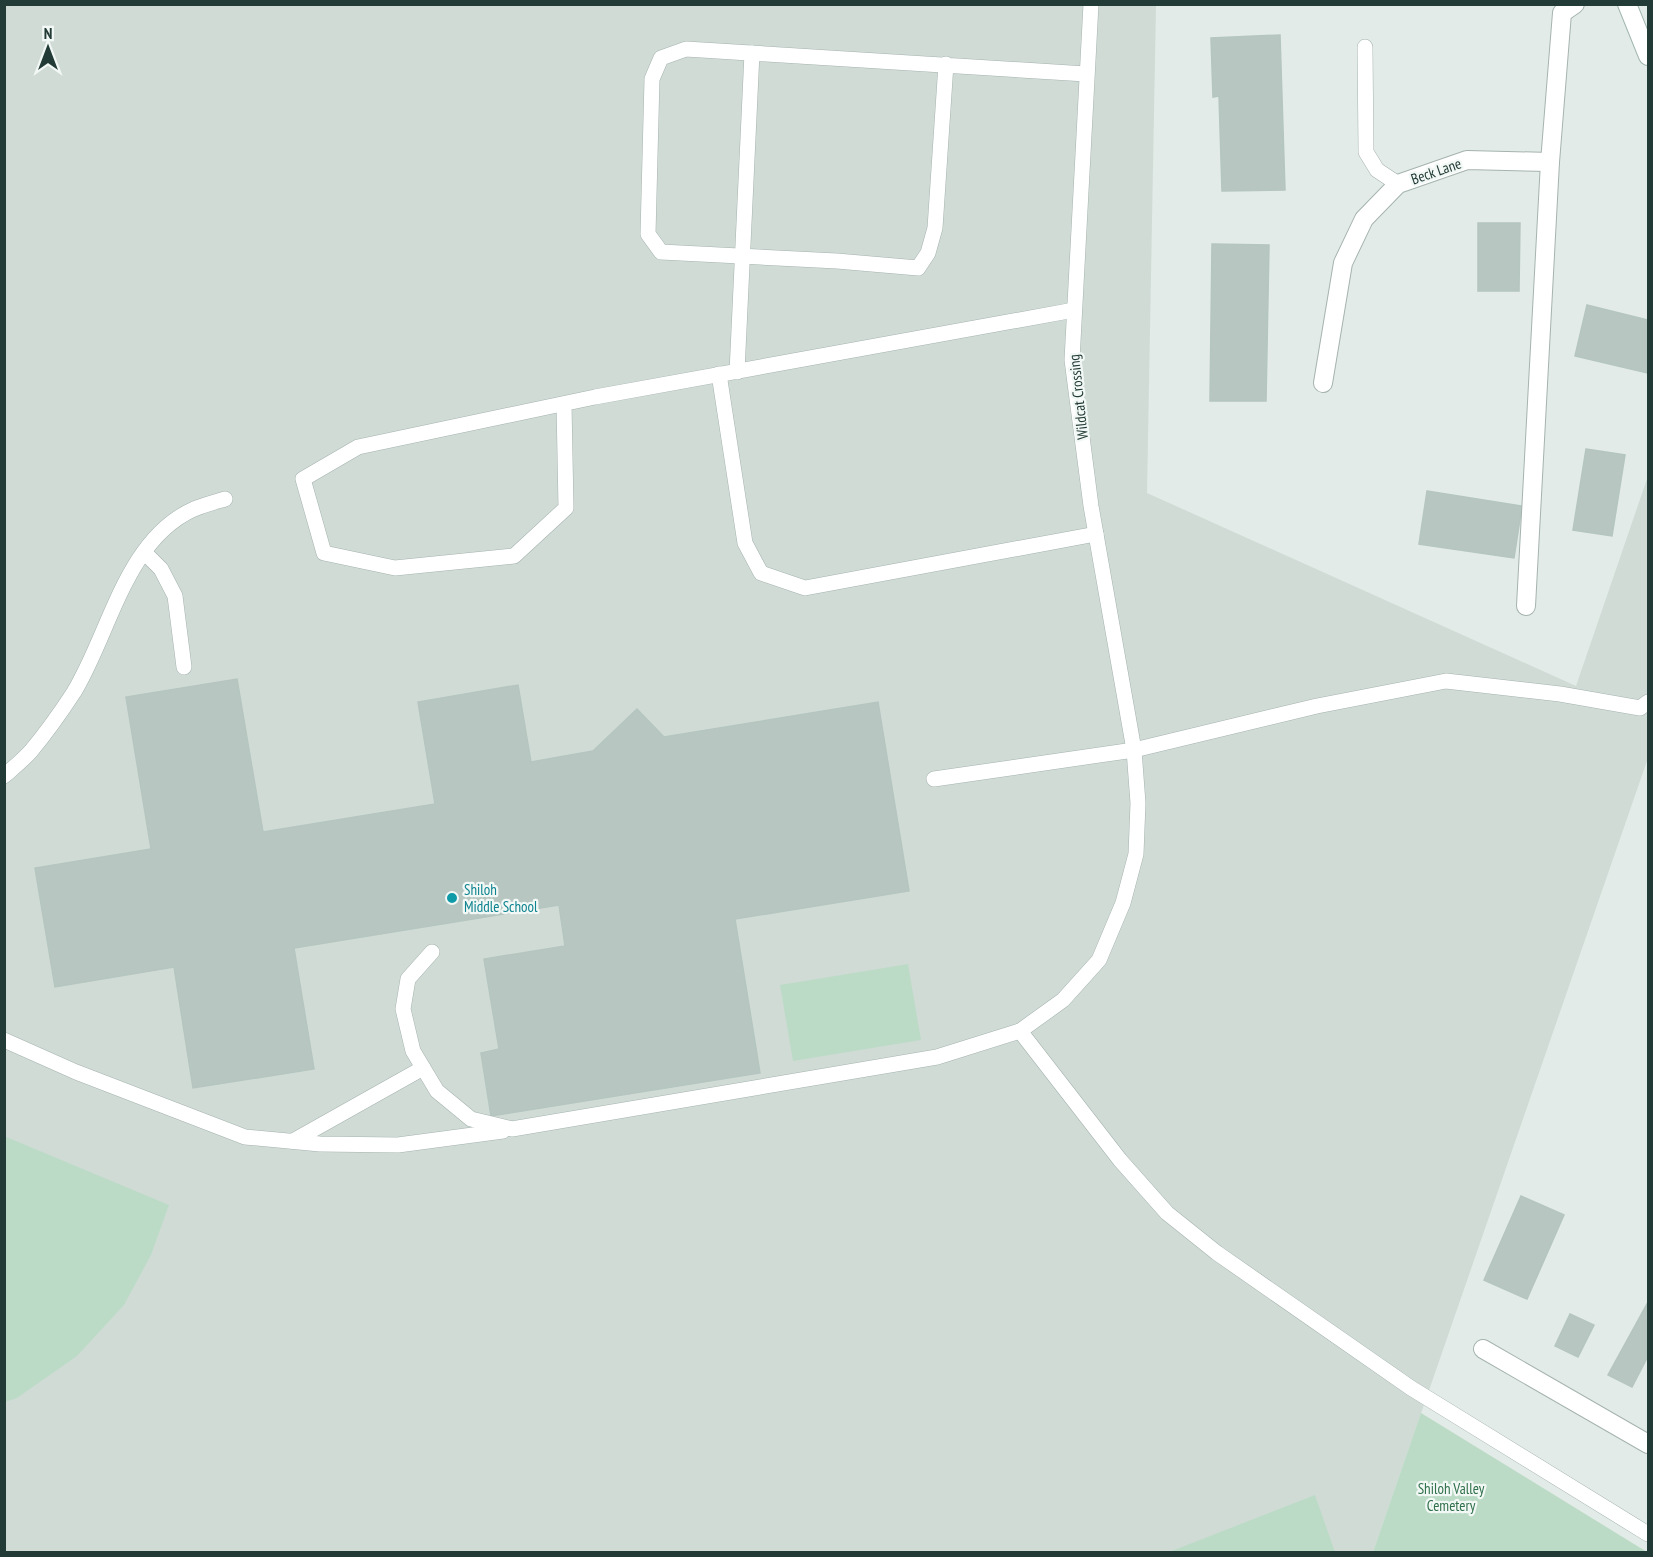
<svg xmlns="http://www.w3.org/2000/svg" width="1653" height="1557" font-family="'PT Sans Narrow',sans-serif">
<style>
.built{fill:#d0dbd6}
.green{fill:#bcdbc6}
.building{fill:#b7c6c1;stroke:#b5c5bf;stroke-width:1.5}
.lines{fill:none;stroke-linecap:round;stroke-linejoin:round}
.lane-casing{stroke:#a5b3ae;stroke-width:16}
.street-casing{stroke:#a5b3ae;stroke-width:20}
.secondary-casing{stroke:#a1b6b0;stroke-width:20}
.lane{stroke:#fff;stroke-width:15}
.street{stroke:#fff;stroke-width:18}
.secondary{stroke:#fff;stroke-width:18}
.culture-dot{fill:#0f9aa8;stroke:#f2f8f5;stroke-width:2}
.labels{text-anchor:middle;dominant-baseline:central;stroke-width:4.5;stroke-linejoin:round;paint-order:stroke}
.street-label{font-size:15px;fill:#233b36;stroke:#f2f8f5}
.culture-label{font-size:15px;fill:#0d838f;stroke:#f2f8f5;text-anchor:start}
.park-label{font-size:15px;fill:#30704b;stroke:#f2f8f5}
</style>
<rect width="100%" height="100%" fill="#e2ebe7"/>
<path class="built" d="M 5,5 L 1156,5 L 1147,493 L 1576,686 L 1648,476 L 1648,758 L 1373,1552 L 5,1552 Z"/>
<g class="green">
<path d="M 908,964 L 921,1040 L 793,1061 L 780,985 Z"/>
<path d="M 4,1136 L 169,1205 L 151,1255 L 124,1305 L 77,1356 L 17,1398 L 5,1402 Z"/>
<path d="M 1421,1413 L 1647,1552 L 1373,1552 Z"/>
<path d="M 1315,1495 L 1335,1552 L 1169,1552 Z"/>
</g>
<g class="building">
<path d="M 1280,35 L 1285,190 L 1222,191 L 1219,96 L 1213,97 L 1211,38 Z"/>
<path d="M 1478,223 L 1520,223 L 1519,291 L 1478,291 Z"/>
<path d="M 1212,244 L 1269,245 L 1266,401 L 1210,401 Z"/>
<path d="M 1587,305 L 1648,320 L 1648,373 L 1575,356 Z"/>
<path d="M 1586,449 L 1625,455 L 1612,536 L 1573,530 Z"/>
<path d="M 1427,491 L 1522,506 L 1514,558 L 1419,544 Z"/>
<path d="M 237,679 L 263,832 L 435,804 L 418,702 L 518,685 L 531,762 L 593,751 L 637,709 L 664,737 L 878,702 L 909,891 L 735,919 L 760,1073 L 491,1116 L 481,1053 L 499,1049 L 484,959 L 565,946 L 559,905 L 294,948 L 314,1069 L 193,1088 L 174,967 L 55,987 L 35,868 L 151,849 L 126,697 Z"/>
<path d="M 1521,1196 L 1564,1215 L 1527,1299 L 1484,1280 Z"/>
<path d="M 1648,1302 L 1648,1356 L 1632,1387 L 1608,1375 Z"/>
<path d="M 1570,1314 L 1594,1325 L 1578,1357 L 1555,1346 Z"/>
</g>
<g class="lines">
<defs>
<g id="lane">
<path d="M 1365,47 L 1366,152 L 1377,170 L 1398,184"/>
<path d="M 946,64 L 935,228 L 928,253 L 918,268 L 837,261 L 661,252 L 648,234 L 652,79 L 661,58 L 686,49 L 1086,74"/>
<path d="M 737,372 L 752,53"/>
<path d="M 719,374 L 745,543 L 761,573 L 805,588 L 1096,534"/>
<path d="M 564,404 L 566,508 L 514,556 L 395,568 L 324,553 L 303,479 L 358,447 L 595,397 L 1074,310"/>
<path d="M 144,552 L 161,569 L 175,596 L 184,667"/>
<path d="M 4,776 C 13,768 23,760 31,751 C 46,733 61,712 74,692 C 110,633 125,540 194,509 C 204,505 215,502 225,499"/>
<path d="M 934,779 L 1134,750 L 1317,706 L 1446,681 L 1560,694 L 1640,708 L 1648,702"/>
<path d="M 432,952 L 408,979 L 403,1009 L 413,1051 L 437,1091 L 471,1119 L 512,1129 L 937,1057 L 1020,1031 L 1063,1000 L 1099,960 L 1123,903 L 1136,854 L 1138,803 L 1134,750 L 1091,506 L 1072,360 L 1091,4"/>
<path d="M 1020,1031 L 1120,1160 L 1167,1213 L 1217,1253 L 1411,1388 L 1648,1534"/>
<path d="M 4,1040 L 76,1072 L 245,1137 L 320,1144 L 398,1145 L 503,1131"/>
<path d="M 293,1141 L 423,1068"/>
</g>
<g id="street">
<path d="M 1323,383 L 1343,263 L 1364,219 L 1398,184 L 1467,160 L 1550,162"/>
<path d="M 1526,606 L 1550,162 L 1562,13 L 1575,4"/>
<path d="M 1483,1349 L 1648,1444"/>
</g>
<path id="secondary" d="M 1627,4 L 1648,56"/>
</defs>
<use href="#lane" class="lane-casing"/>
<use href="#street" class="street-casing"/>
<use href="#secondary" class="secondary-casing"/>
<use href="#lane" class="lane"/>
<use href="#street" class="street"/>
<use href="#secondary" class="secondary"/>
</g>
<circle class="culture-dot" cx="452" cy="898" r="6"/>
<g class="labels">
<g class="street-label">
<text transform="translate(1436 171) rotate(-19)">Beck Lane</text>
<text transform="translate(1078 397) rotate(-96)">Wildcat Crossing</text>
</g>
<g class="culture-label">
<text x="464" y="889">Shiloh<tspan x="464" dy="17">Middle School</tspan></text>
</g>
<g class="park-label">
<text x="1451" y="1488">Shiloh Valley<tspan x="1451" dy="17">Cemetery</tspan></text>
</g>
</g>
<rect width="1653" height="1557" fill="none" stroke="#233b36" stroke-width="12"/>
<g transform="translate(48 48)" stroke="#f2f8f5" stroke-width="4.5" paint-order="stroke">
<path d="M0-4.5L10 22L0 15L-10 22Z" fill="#233b36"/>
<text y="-9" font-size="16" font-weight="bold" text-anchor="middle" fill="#233b36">N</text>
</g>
</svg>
